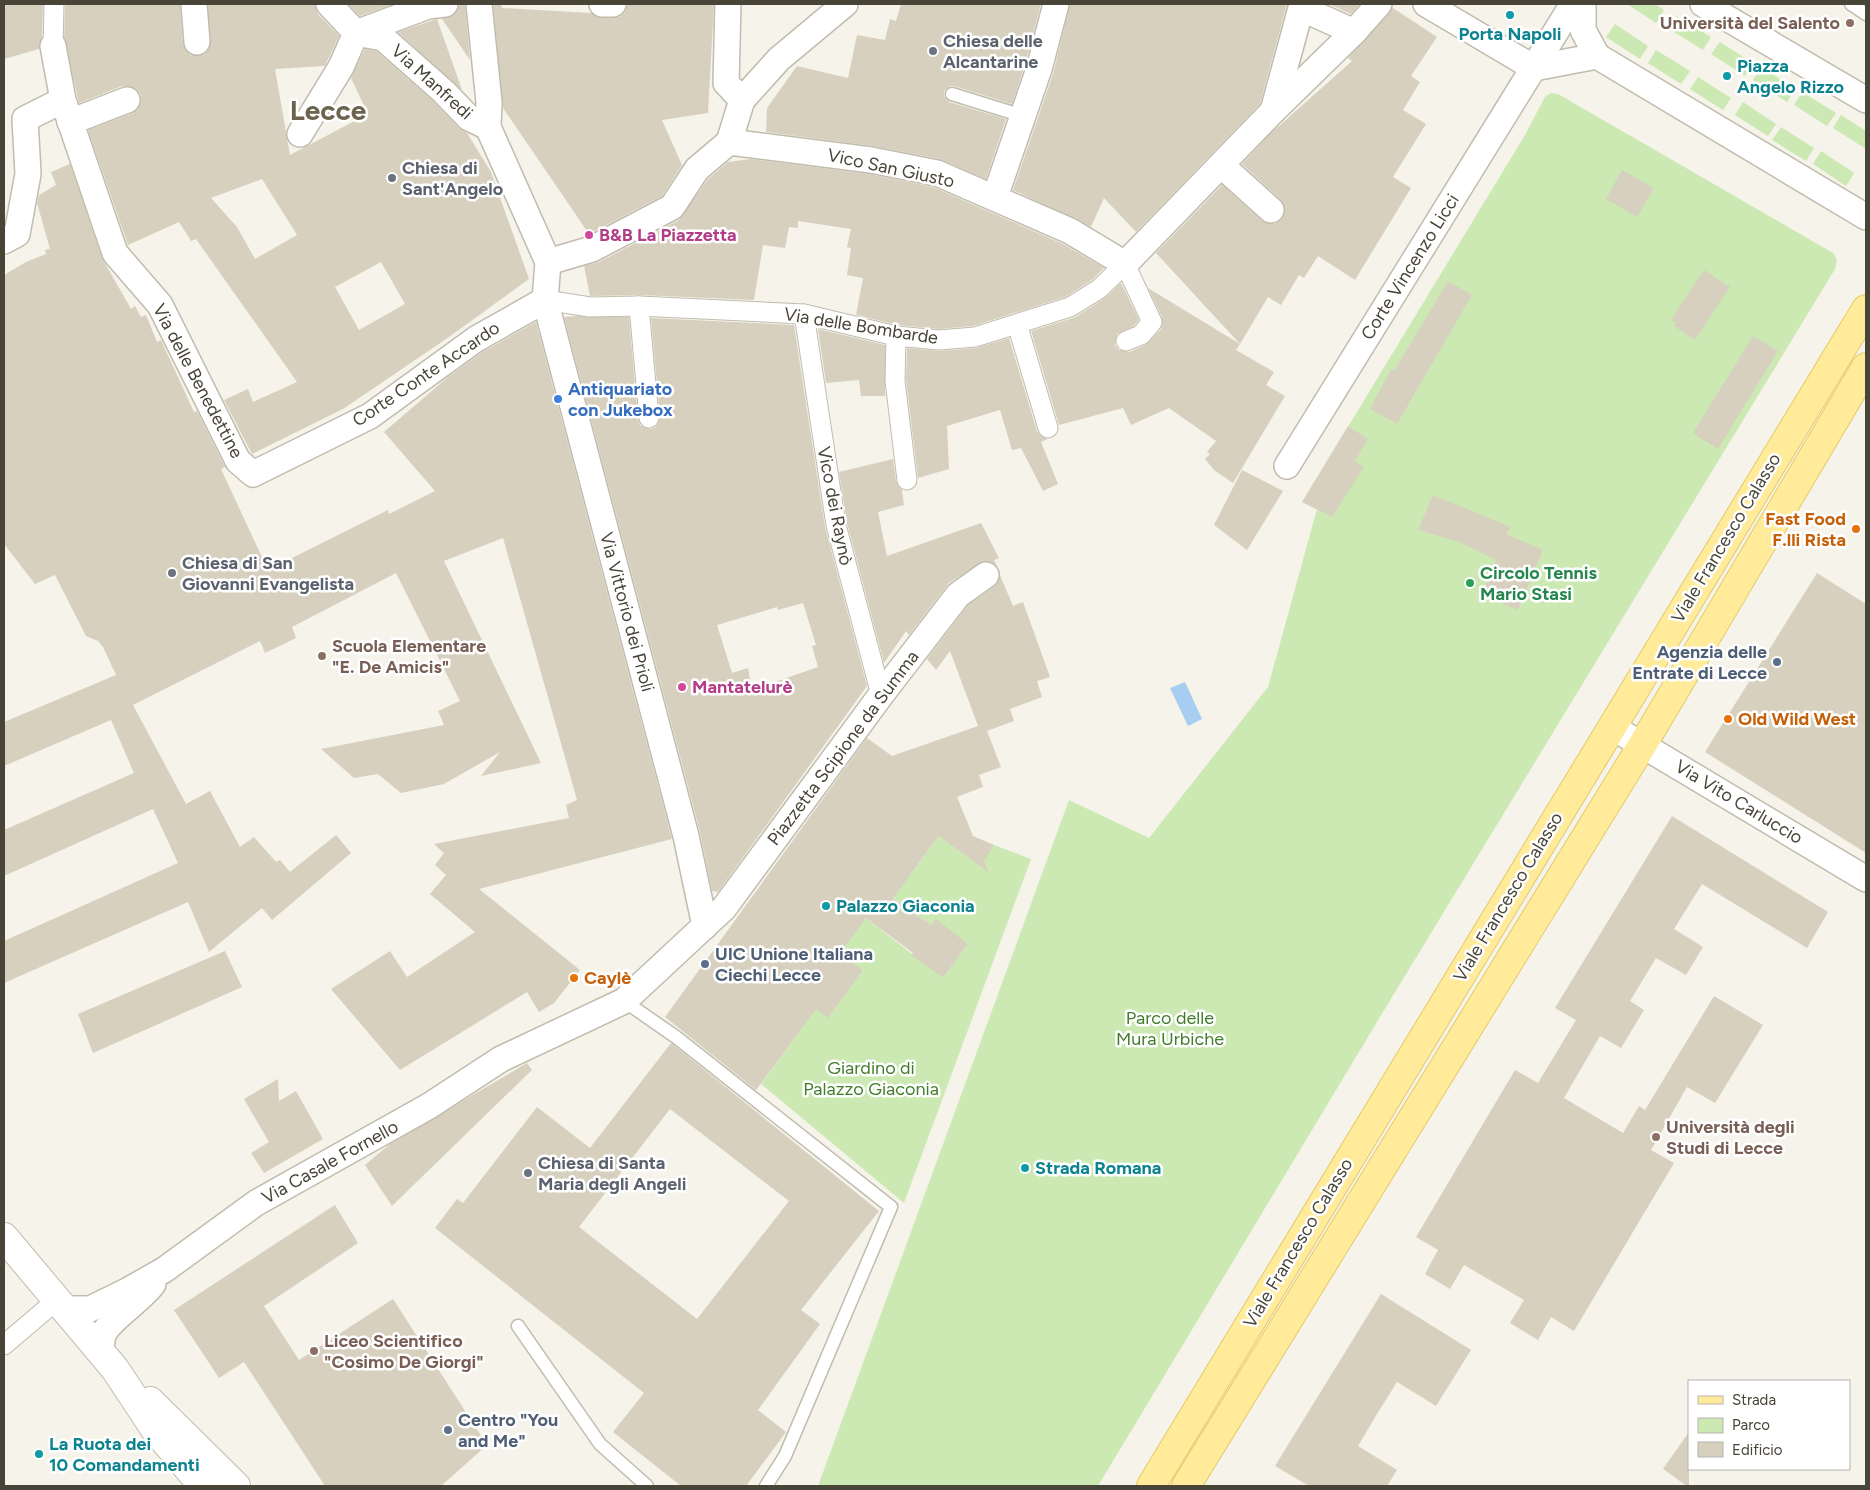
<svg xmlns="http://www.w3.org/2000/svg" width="1870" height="1490" font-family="Figtree,sans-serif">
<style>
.green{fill:#cce9b3}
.water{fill:#a7cdf1}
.building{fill:#d7d0bf;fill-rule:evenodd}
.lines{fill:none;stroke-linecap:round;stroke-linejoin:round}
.service-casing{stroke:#c1bcad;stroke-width:15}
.pedestrian-casing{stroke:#c1bcad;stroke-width:21}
.minor-casing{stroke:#c1bcad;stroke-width:28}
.tertiary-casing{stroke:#c1bcad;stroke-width:30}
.primary-casing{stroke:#e5ca68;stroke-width:30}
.service{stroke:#fff;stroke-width:12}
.pedestrian{stroke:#fff;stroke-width:19}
.minor{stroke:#fff;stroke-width:25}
.tertiary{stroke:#fff;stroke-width:28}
.primary{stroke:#ffeb9a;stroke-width:28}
.culture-dot{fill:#0f9aa8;stroke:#fff;stroke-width:2}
.education-dot{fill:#8d6e63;stroke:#fff;stroke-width:2}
.worship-dot{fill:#6b7280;stroke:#fff;stroke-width:2}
.hotel-dot{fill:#d1479c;stroke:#fff;stroke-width:2}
.shop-dot{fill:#3f7fe0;stroke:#fff;stroke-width:2}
.food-dot{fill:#e8710a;stroke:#fff;stroke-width:2}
.leisure-dot{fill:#2e9e5b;stroke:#fff;stroke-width:2}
.service-dot{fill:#5c6f8a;stroke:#fff;stroke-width:2}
.labels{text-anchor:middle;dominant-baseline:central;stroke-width:5;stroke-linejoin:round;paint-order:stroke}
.education-label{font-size:18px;font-weight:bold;fill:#785e54;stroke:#fff;text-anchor:start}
.culture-label{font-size:18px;font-weight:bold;fill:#0d838f;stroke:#fff;text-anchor:start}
.worship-label{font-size:18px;font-weight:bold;fill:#5b616d;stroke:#fff;text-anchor:start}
.street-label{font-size:18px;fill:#494438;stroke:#fff}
.hotel-label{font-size:18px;font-weight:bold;fill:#b23c85;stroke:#fff;text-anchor:start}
.shop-label{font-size:18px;font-weight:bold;fill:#366cbe;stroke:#fff;text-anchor:start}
.food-label{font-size:18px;font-weight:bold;fill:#c56008;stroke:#fff;text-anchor:start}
.leisure-label{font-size:18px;font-weight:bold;fill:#27864d;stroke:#fff;text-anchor:start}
.service-label{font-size:18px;font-weight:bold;fill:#4e5e75;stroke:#fff;text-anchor:start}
.park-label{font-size:18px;fill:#427d2a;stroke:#fff}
.town-label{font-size:28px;font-weight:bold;fill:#6c634f;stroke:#fff}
</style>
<rect width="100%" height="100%" fill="#f5f3ea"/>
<g class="green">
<path d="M 1627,4 L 1655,4 L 1664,10 L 1656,23 Z"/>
<path d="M 1677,16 L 1711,37 L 1703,50 L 1669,29 Z"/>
<path d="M 1615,24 L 1648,46 L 1640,59 L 1606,37 Z"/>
<path d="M 1720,42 L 1753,63 L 1745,76 L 1711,54 Z"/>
<path d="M 1656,50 L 1690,71 L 1681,84 L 1648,63 Z"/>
<path d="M 1762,67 L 1795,89 L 1787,102 L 1753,80 Z"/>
<path d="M 1698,77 L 1731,98 L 1723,110 L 1690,89 Z"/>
<path d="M 1802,92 L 1836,113 L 1827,126 L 1794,105 Z"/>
<path d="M 1551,93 L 1558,94 L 1833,253 L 1837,260 L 1835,269 L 1386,1007 L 1098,1486 L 818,1486 L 1069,800 L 1149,838 L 1268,687 L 1317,509 L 1303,501 L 1525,135 L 1545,97 Z"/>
<path d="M 1743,102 L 1776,124 L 1768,136 L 1735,115 Z"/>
<path d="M 1841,115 L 1866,131 L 1866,149 L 1833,128 Z"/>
<path d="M 1781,127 L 1814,148 L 1806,161 L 1772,140 Z"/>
<path d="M 1821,151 L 1854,173 L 1846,186 L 1813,164 Z"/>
<path d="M 939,836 L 994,845 L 1031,859 L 904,1203 L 761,1084 L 801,1029 L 776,1009 L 755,964 L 828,1017 L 863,970 L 834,948 L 866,918 L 943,978 L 968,944 L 936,920 L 931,925 L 888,894 L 905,870 L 911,874 Z"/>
</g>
<path class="water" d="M 1185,682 L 1202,719 L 1188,726 L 1170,688 Z"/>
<g class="building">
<path d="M 4,4 L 43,4 L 42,37 L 39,49 L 4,59 Z"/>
<path d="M 65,4 L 180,4 L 183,44 L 190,55 L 198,56 L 205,54 L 210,48 L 208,4 L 315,4 L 318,14 L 339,36 L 325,66 L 275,69 L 290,155 L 368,114 L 351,78 L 365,49 L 376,51 L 434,102 L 459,128 L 467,133 L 491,172 L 529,279 L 449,337 L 343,409 L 252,454 L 224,400 L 248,389 L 253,402 L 297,382 L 196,239 L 191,241 L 179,222 L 128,245 L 88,130 L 133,113 L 138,109 L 141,95 L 136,89 L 122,86 L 79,103 L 64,38 ZM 262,179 L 297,235 L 255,259 L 237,227 L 211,198 ZM 381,262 L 405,304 L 359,330 L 335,287 Z"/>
<path d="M 348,4 L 393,4 L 360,16 Z"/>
<path d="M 459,4 L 465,4 L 470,60 L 442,19 L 454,15 Z"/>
<path d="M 493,4 L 501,4 L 502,8 L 591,13 L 602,18 L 620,17 L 625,12 L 627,4 L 714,4 L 708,113 L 662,120 L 682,165 L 662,196 L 589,234 L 503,108 Z"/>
<path d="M 901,4 L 1041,4 L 1025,65 L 1012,104 L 954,86 L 950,86 L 944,91 L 944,96 L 949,102 L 1006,119 L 986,179 L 940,159 L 873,146 L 766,132 L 767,108 L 797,66 L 848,78 L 857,35 L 885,40 L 890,19 L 896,21 Z"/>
<path d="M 1070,4 L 1287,4 L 1260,104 L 1136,232 L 1104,198 L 1091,227 L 1013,190 L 1053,74 Z"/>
<path d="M 1329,4 L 1360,4 L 1351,14 Z"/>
<path d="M 1393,8 L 1437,37 L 1411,76 L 1420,82 L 1403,110 L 1426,124 L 1393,177 L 1411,188 L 1355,280 L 1318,256 L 1304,278 L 1299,275 L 1281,305 L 1268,297 L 1240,344 L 1156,253 L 1222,185 L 1262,221 L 1275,224 L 1281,220 L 1285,212 L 1281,200 L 1242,164 L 1270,134 L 1352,61 L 1348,58 Z"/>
<path d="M 437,19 L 462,90 L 398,32 Z"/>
<path d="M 751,159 L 869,174 L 933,187 L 1063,244 L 1104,268 L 1092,280 L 1065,297 L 973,326 L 939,329 L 898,325 L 856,315 L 863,278 L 847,275 L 851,248 L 847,247 L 851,229 L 798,221 L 798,228 L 789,227 L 785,248 L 763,245 L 754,300 L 640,295 L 590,296 L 584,266 L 599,262 L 679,220 L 708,179 L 728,162 Z"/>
<path d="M 70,164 L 102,258 L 131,309 L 135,306 L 141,317 L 146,315 L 157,342 L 161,340 L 194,412 L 197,411 L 225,467 L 221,469 L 268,570 L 388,510 L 389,514 L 435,491 L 384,432 L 448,377 L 484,351 L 536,322 L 672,839 L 479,889 L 580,970 L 554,1003 L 539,1012 L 527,992 L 400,1070 L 331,989 L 390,951 L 407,977 L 475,932 L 430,894 L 446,875 L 435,865 L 444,853 L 434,844 L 569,818 L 566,805 L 577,800 L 503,538 L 444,561 L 541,763 L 481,776 L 500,752 L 444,784 L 401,793 L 378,774 L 354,778 L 321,749 L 444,725 L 438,711 L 460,701 L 396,573 L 292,627 L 296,638 L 265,653 L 260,641 L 133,705 L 186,804 L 210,791 L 240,847 L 254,837 L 276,862 L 280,860 L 290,872 L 336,835 L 351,853 L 272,920 L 262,908 L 209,952 L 188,902 L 4,983 L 4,941 L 178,863 L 153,809 L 4,876 L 4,830 L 134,773 L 111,720 L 4,766 L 4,722 L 116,675 L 103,647 L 98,641 L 86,636 L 55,575 L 35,584 L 4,544 L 4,275 L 26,262 L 46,254 L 45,250 L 50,249 L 37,203 L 39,195 L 56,185 L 51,172 Z"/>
<path d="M 1622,170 L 1654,188 L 1637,217 L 1606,199 Z"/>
<path d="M 1704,270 L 1730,287 L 1695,340 L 1674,326 L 1676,323 L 1671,320 Z"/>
<path d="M 1448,281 L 1472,295 L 1397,424 L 1370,409 L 1391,369 L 1394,371 Z"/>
<path d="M 1121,283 L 1139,320 L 1134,326 L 1117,334 L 1115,345 L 1119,350 L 1130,352 L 1145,345 L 1161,329 L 1162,317 L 1148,288 L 1240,344 L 1236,350 L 1274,372 L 1266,385 L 1285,396 L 1233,483 L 1214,470 L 1205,459 L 1210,454 L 1207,452 L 1216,441 L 1169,408 L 1131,425 L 1123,408 L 1059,425 L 1031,331 L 1076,317 L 1105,298 Z"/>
<path d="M 577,316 L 629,317 L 638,419 L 640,425 L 650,429 L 656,427 L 660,417 L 651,318 L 794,325 L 825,527 L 867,686 L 718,892 L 712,891 L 700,832 L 564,317 ZM 803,603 L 816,645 L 812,646 L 818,667 L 752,690 L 748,668 L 732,673 L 717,625 L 777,607 L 778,610 Z"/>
<path d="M 818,329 L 885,345 L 885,396 L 861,396 L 859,380 L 826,383 Z"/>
<path d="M 1753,336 L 1778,351 L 1718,449 L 1693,433 Z"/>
<path d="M 1009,338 L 1037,431 L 1041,436 L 1047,439 L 1041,442 L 1058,484 L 1043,491 L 1021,448 L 1012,450 L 1000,410 L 947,426 L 949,469 L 918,478 L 906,380 L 907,348 L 940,351 L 976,348 Z"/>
<path d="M 1348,426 L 1368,439 L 1355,461 L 1364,467 L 1332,517 L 1302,502 Z"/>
<path d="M 893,459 L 896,481 L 902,490 L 904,505 L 878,512 L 887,556 L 981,523 L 999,558 L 994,560 L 997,566 L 991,562 L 984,561 L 949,583 L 909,635 L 906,631 L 884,663 L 847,523 L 839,472 Z"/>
<path d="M 1242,470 L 1283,491 L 1247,550 L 1214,525 Z"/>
<path d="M 1433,495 L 1511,527 L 1506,534 L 1543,550 L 1518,610 L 1482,595 L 1496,560 L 1459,542 L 1418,530 Z"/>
<path d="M 1817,573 L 1866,604 L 1866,853 L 1705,752 Z"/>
<path d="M 1000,575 L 1013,606 L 1023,602 L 1050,677 L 1037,681 L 1042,697 L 1010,709 L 1014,721 L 987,731 L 1001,767 L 979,775 L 983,787 L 957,797 L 973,836 L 994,845 L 984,861 L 989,873 L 939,836 L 893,898 L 931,925 L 936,919 L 968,944 L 943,978 L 911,955 L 913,953 L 866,918 L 840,953 L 863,970 L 828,1018 L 816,1009 L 756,1090 L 665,1017 L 867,738 L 892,756 L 978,726 L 950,651 L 936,670 L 927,659 L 968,605 L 995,586 Z"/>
<path d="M 1672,816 L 1828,912 L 1807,948 L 1702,884 L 1674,929 L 1703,947 L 1686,975 L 1656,958 L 1630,1001 L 1644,1010 L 1621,1048 L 1600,1036 L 1564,1098 L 1623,1133 L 1639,1106 L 1645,1110 L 1714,996 L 1763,1025 L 1715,1103 L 1687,1087 L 1651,1150 L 1674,1163 L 1574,1331 L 1551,1317 L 1538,1340 L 1510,1323 L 1524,1300 L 1464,1265 L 1450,1289 L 1425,1274 L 1438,1250 L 1416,1237 L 1515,1070 L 1538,1083 L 1576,1020 L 1555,1008 Z"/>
<path d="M 225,951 L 242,987 L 93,1053 L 78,1014 Z"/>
<path d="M 671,1043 L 879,1211 L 801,1310 L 820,1324 L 758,1410 L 786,1432 L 746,1486 L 681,1486 L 613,1432 L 644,1393 L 435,1228 L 457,1199 L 463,1203 L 537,1107 L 590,1148 ZM 670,1109 L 789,1201 L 697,1319 L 579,1227 Z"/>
<path d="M 527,1063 L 532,1070 L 392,1206 L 365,1165 L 390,1144 Z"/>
<path d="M 278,1079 L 279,1101 L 296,1091 L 323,1139 L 264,1173 L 251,1153 L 269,1142 L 244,1099 Z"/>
<path d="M 335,1205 L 358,1243 L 264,1306 L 299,1360 L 393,1299 L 487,1445 L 441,1486 L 325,1486 L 244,1362 L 219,1378 L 174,1310 Z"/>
<path d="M 1381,1294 L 1471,1350 L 1436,1406 L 1397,1382 L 1377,1414 L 1358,1446 L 1397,1470 L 1387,1486 L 1309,1486 L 1275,1466 Z"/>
<path d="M 1689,1432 L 1689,1486 L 1687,1486 L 1663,1469 Z"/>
</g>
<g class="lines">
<defs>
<g id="service">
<path d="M 1851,4 L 1866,14"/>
<path d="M 952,94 L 1023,116"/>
<path d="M 624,1001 L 676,1037 L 891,1207 L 785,1456 L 766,1486"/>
<path d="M 518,1326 L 600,1444 L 647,1486"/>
</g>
<g id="pedestrian">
<path d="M 53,46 L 54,4"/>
<path d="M 545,300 L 590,307 L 639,306 L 804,314 L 896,336 L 939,340 L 975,337 L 1070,307 L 1099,289 L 1125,264 L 1152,322 L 1141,335 L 1126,341"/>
<path d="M 639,306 L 649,418"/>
<path d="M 804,314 L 836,525 L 881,695"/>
<path d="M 1017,324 L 1048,428"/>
<path d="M 896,336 L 895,381 L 907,480"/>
<path d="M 4,1345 L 57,1300"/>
</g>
<g id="minor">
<path d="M 194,4 L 197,42"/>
<path d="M 329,4 L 356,33 L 383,38 L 444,92 L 469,118 L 488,127"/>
<path d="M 479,4 L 489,102 L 488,127 L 548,262 L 545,300 L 686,836 L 705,926"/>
<path d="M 602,4 L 613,4"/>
<path d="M 728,4 L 726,83 L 742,100"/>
<path d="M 1426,4 L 1534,68"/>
<path d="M 1583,4 L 1583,30 L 1597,56"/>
<path d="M 1703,4 L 1866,100"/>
<path d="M 53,46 L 63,100 L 115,253 L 160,305 L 238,461 L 253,474 L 370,416 L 476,339 L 545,300"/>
<path d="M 1534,68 L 1597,56 L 1866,217"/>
<path d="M 1273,111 L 1301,8 L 1354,32"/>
<path d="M 70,122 L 127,100"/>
<path d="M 300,134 L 341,67 L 356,33 L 428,6 L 445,4"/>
<path d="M 729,142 L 871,160 L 937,173 L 1070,231 L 1125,264 L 1273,111 L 1354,32 L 1379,4"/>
<path d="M 729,142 L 742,100 L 779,59 L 845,4"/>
<path d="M 1221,165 L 1271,210"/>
<path d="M 995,197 L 1039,69 L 1056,4"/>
<path d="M 4,241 L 17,234 L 28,174 L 25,119 L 63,100"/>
<path d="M 548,262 L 592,249 L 672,207 L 697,169 L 729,142"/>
<path d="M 1287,466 L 1573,4"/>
<path d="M 1612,727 L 1866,879"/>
<path d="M 64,1309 L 90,1309 L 127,1291 L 164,1270 L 256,1203 L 429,1106 L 501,1059 L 624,1001 L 724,908 L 881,695 L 958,595 L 986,575"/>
<path d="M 102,1353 C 101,1345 101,1338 105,1331 C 115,1316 140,1301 153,1284"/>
</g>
<g id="tertiary">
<path d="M 4,1237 L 115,1369 L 156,1431 L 203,1486"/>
<path d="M 150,1401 L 236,1486"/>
</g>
<g id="primary">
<path d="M 1151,1486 L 1866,309"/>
<path d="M 1186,1486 L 1643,744 L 1866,367"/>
</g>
</defs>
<use href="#service" class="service-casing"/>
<use href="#pedestrian" class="pedestrian-casing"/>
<use href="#minor" class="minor-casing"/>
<use href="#tertiary" class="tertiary-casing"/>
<use href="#primary" class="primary-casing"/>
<use href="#service" class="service"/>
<use href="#pedestrian" class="pedestrian"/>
<use href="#minor" class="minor"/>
<use href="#tertiary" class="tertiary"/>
<use href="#primary" class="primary"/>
</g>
<g class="culture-dot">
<circle cx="1510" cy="15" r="5"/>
<circle cx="1727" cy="76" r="5"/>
<circle cx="826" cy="906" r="5"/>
<circle cx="1025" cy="1168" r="5"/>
<circle cx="39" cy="1454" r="5"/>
</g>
<g class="education-dot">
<circle cx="1850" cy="23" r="5"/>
<circle cx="322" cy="656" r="5"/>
<circle cx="1656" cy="1137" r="5"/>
<circle cx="314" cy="1351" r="5"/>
</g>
<g class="worship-dot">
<circle cx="933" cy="51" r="5"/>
<circle cx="392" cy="178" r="5"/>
<circle cx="172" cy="573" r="5"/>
<circle cx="528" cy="1173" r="5"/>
</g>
<g class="hotel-dot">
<circle cx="589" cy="235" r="5"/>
<circle cx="682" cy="687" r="5"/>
</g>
<circle class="shop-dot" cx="558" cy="399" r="5"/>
<g class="food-dot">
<circle cx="1856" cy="529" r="5"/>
<circle cx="1728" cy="719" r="5"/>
<circle cx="574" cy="978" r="5"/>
</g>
<circle class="leisure-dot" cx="1470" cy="583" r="5"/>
<g class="service-dot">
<circle cx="1777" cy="662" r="5"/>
<circle cx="705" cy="964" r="5"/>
<circle cx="448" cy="1430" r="5"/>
</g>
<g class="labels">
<g class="education-label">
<text x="1840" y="23" text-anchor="end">Università del Salento</text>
<text x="332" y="646">Scuola Elementare<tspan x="332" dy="21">"E. De Amicis"</tspan></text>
<text x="1666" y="1127">Università degli<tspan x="1666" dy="21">Studi di Lecce</tspan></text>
<text x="324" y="1341">Liceo Scientifico<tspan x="324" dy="21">"Cosimo De Giorgi"</tspan></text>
</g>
<g class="culture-label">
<text x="1510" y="34" text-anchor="middle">Porta Napoli</text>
<text x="1737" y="66">Piazza<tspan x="1737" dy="21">Angelo Rizzo</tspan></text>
<text x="836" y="906">Palazzo Giaconia</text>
<text x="1035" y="1168">Strada Romana</text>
<text x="49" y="1444">La Ruota dei<tspan x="49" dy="21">10 Comandamenti</tspan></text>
</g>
<g class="worship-label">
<text x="943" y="41">Chiesa delle<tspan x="943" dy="21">Alcantarine</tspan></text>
<text x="402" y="168">Chiesa di<tspan x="402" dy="21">Sant'Angelo</tspan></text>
<text x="182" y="563">Chiesa di San<tspan x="182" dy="21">Giovanni Evangelista</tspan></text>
<text x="538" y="1163">Chiesa di Santa<tspan x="538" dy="21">Maria degli Angeli</tspan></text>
</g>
<g class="street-label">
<text transform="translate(432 82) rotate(42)">Via Manfredi</text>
<text transform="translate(891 168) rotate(12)">Vico San Giusto</text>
<text transform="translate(1410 267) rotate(-58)">Corte Vincenzo Licci</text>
<text transform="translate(861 326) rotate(9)">Via delle Bombarde</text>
<text transform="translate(426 374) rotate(-34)">Corte Conte Accardo</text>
<text transform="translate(198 381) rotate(62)">Via delle Benedettine</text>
<text transform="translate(835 506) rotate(79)">Vico dei Raynò</text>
<text transform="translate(1726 538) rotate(-59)">Viale Francesco Calasso</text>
<text transform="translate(627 612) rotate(75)">Via Vittorio dei Prioli</text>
<text transform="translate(843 748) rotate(-53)">Piazzetta Scipione da Summa</text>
<text transform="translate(1739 802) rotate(31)">Via Vito Carluccio</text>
<text transform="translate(1508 897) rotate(-59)">Viale Francesco Calasso</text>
<text transform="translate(330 1162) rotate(-29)">Via Casale Fornello</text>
<text transform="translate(1298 1243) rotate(-59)">Viale Francesco Calasso</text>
</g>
<g class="hotel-label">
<text x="599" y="235">B&amp;B La Piazzetta</text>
<text x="692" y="687">Mantatelurè</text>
</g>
<g class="shop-label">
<text x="568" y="389">Antiquariato<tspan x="568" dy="21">con Jukebox</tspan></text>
</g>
<g class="food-label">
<text x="1846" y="519" text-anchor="end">Fast Food<tspan x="1846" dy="21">F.lli Rista</tspan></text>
<text x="1738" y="719">Old Wild West</text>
<text x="584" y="978">Caylè</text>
</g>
<g class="leisure-label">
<text x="1480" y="573">Circolo Tennis<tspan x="1480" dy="21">Mario Stasi</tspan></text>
</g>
<g class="service-label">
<text x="1767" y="652" text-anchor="end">Agenzia delle<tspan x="1767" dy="21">Entrate di Lecce</tspan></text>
<text x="715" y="954">UIC Unione Italiana<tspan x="715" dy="21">Ciechi Lecce</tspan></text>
<text x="458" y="1420">Centro "You<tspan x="458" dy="21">and Me"</tspan></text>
</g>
<g class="park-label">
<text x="1170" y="1018">Parco delle<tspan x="1170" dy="21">Mura Urbiche</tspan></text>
<text x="871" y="1068">Giardino di<tspan x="871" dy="21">Palazzo Giaconia</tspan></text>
</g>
<g class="town-label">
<text x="328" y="110">Lecce</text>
</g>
</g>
<rect width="1870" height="1490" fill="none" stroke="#494438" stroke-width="10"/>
<rect x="1688" y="1380" width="162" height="90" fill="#ffffff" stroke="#b6b4af"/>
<rect x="1698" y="1396" width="25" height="8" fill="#ffeb9a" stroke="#b6b4af"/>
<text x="1732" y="1405" font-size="15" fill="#494438">Strada</text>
<rect x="1698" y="1418" width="25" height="15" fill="#cce9b3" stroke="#b6b4af"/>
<text x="1732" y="1430" font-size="15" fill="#494438">Parco</text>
<rect x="1698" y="1442" width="25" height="15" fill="#d7d0bf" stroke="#b6b4af"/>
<text x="1732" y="1455" font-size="15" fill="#494438">Edificio</text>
</svg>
